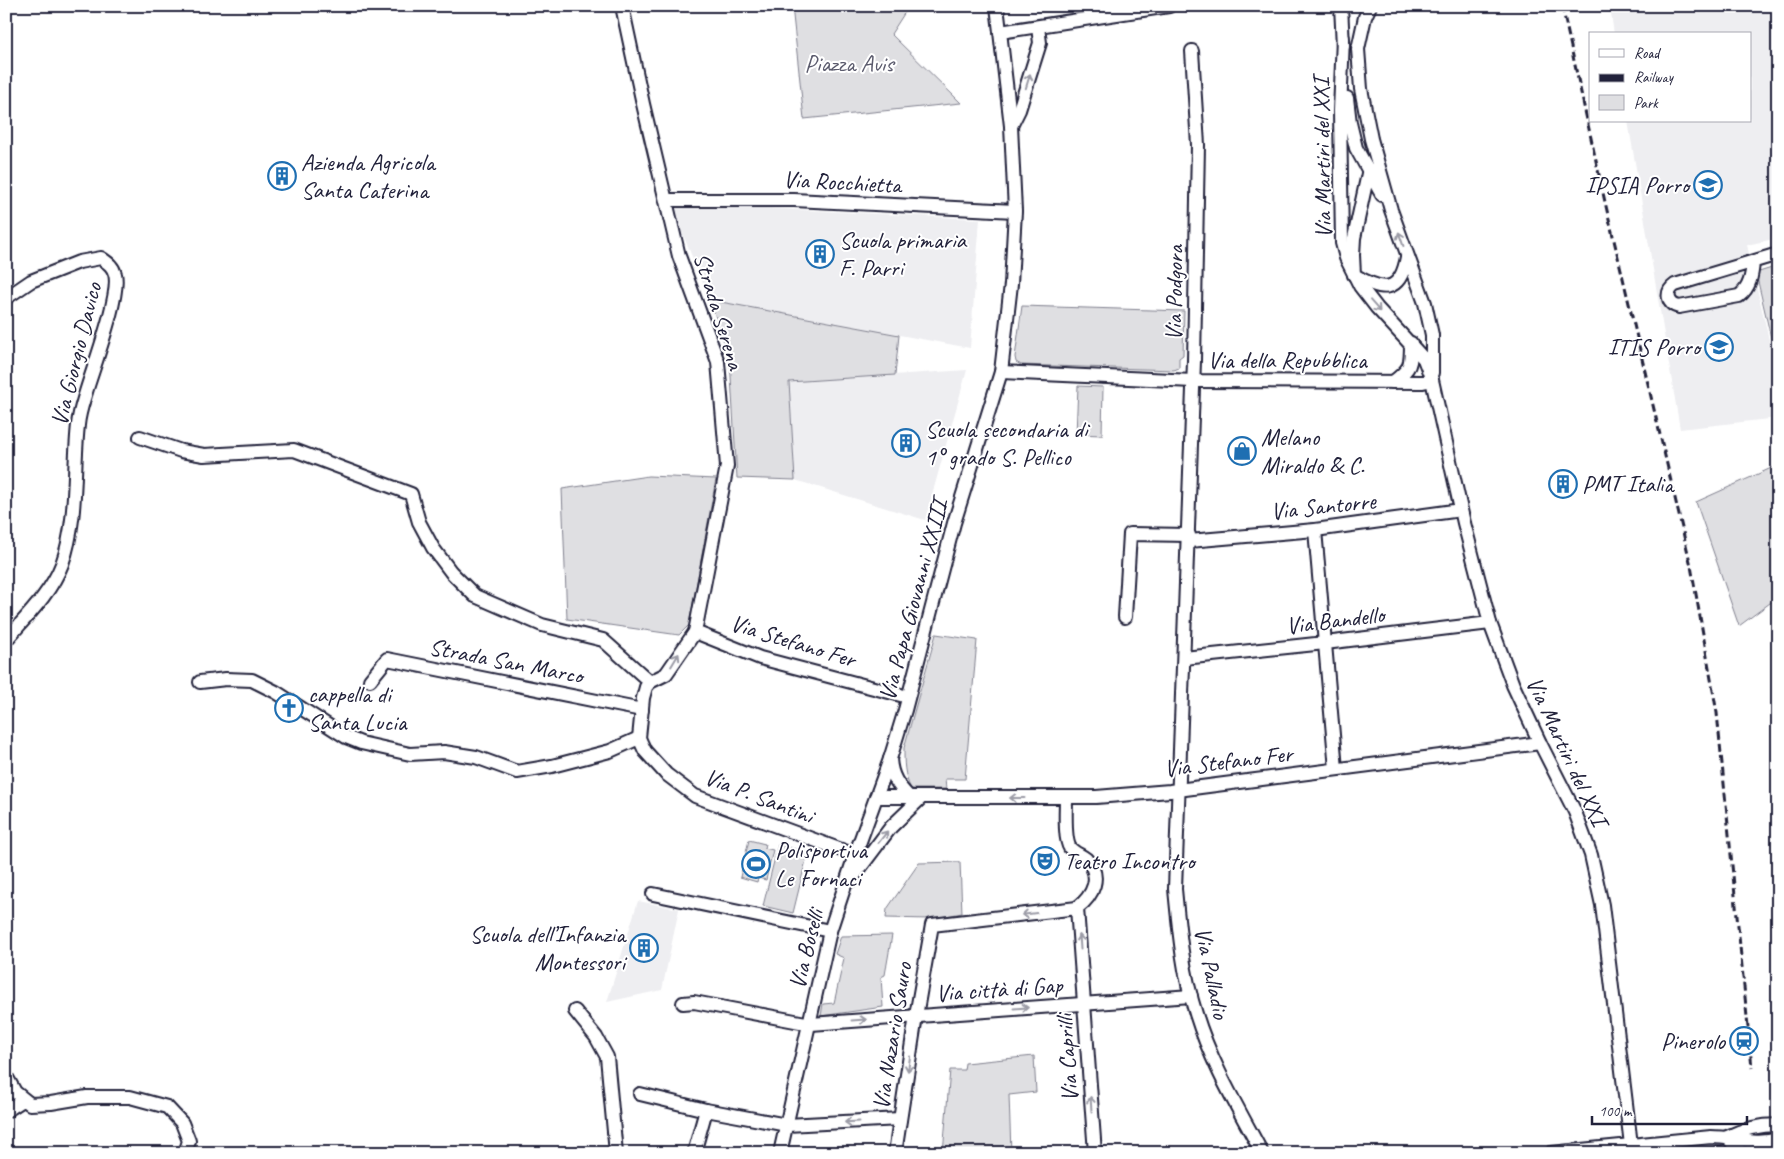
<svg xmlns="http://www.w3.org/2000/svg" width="1784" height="1159" font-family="Caveat,sans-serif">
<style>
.built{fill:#eeeef1}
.green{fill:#dfdfe2;stroke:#80808e}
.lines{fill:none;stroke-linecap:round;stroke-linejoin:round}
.minor-casing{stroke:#22223b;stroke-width:16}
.minor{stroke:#fff;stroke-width:12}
.rail{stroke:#22223b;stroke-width:3;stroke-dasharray:8 4;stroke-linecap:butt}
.oneway{stroke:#9c9ca7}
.labels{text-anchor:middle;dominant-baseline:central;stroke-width:4;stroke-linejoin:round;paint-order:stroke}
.park-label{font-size:24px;fill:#5b5b6d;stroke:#fff}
.street-label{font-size:24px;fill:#22223b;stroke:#fff}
.poi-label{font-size:24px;fill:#22223b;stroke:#fff;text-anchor:start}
</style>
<rect width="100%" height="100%" fill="#fff"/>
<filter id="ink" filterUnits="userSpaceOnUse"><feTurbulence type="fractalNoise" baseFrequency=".02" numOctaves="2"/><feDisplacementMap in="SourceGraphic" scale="10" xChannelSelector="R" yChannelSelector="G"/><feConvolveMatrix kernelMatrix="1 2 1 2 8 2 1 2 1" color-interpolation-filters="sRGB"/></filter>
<g filter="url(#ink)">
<g class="built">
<path d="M 1610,6 L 1778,6 L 1778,238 L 1747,245 L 1778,378 L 1778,418 L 1680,429 L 1628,121 L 1750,121 L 1750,34 L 1614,34 Z"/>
<path d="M 670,203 L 980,219 L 970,348 L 710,300 Z"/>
<path d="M 967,370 L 925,520 L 795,480 L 789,382 Z"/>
<path d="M 638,901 L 679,909 L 662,990 L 607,1002 Z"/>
</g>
<g class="green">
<path d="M 792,6 L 909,6 L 891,34 L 961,103 L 804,119 Z"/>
<path d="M 1778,266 L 1778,350 L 1774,351 L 1756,273 Z"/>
<path d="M 710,300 L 899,335 L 895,375 L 789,382 L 795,480 L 737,478 L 730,360 Z"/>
<path d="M 1022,306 L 1184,311 L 1183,355 L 1179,358 L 1179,368 L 1174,370 L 1021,365 L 1016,362 L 1015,357 Z"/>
<path d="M 1078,386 L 1103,387 L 1102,435 L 1076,434 Z"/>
<path d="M 1778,465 L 1778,600 L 1770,603 L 1739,626 L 1696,502 Z"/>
<path d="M 648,476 L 716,479 L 689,625 L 679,635 L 567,619 L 562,489 Z"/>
<path d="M 936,634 L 977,640 L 965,779 L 945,779 L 946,789 L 911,789 C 904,775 904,763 904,748 Z"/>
<path d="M 749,840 L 765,844 L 764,848 L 773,850 L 766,880 L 758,878 L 757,882 L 740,877 Z"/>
<path d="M 778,845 L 808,852 L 793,913 L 763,906 Z"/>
<path d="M 960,862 L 962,913 L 929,919 L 886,918 L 887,909 L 919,863 Z"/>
<path d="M 892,935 L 885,975 L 881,977 L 883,1007 L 821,1016 L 823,1004 L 834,1003 L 844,958 L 835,954 L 841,936 Z"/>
<path d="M 1034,1056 L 1036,1092 L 1009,1095 L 1011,1153 L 943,1153 L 950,1070 L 964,1070 L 965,1063 Z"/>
</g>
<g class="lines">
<defs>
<g id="minor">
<path d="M 622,6 L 643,104 L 679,256 L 718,362 L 727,466 L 695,632 L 666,674 L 650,682 L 646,687 L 643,698 L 639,738"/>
<path d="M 1341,6 L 1343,46"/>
<path d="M 1370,6 L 1365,17 L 1358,49 L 1361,89 L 1371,139 L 1391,210 L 1425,303 L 1432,335 L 1432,373"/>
<path d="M 1000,32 L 1169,6"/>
<path d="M 1343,38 L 1340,111 L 1342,243 L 1346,258 L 1360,286 L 1377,308 L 1424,359 L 1432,380 L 1464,523 L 1490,623 L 1513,685 L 1540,743 L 1575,812 L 1591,855 L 1602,905 L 1632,1153"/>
<path d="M 1192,51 L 1198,145 L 1194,361 L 1175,889 C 1179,931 1183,974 1196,1014 C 1211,1063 1238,1108 1262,1153"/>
<path d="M 1347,98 L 1350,123 L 1356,148 L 1382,195"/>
<path d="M 1011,126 L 1019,110 L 1040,43 L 1038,27"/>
<path d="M 1369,169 L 1354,238 L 1353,255 L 1354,275 C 1383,292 1400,294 1407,257"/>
<path d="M 666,200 L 794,200 L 1015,211"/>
<path d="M 1753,262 C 1752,275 1750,288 1739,296 L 1679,307 C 1667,304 1665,292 1675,285 L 1778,254"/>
<path d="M 6,298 L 31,281 L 79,262 L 101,258 C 108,263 113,266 115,274 C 121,294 93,368 86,392 C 83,402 79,413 78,425 C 73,470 78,520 62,564 C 51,593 26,617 6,640"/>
<path d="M 1001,372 L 1193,381 L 1423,382 L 1432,380"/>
<path d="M 1393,382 C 1411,368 1411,366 1411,343"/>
<path d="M 140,437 L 181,451 L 204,455 L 294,450 L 411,494 L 419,522 L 433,548 L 451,572 L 475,596 L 542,625 L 603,640 L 650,682"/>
<path d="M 1315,530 L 1336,769"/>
<path d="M 1189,541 L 1315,530 L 1461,510"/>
<path d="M 1125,617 L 1130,534 L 1189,535"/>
<path d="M 695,632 L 760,658 L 908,697"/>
<path d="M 1184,658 L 1325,643 L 1490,623"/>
<path d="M 370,680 L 387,659 L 642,710"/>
<path d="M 200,682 L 226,679 L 252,680 L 276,692 L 346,737 L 361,743 L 410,754 L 444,752 L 476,757 L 517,772 L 552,766 L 610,751 L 639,738"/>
<path d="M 639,738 L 645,751 L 666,774 L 695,796 L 855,855"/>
<path d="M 890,759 C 891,776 898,786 910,798"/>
<path d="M 876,797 L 1096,797 L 1170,791 L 1540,743"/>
<path d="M 1066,798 C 1066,809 1064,839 1070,848 C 1074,853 1081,855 1086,859 C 1103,876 1093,896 1077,908 L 1095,1153"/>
<path d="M 851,880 L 891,827 L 921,798"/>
<path d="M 653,894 L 830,931"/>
<path d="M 683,1003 L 694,1002 L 811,1024 L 1191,996"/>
<path d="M 575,1011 L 596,1037 L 607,1057 L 616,1153"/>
<path d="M 6,1076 L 15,1092 L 30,1104 L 51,1103 L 87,1097 L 130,1097 L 167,1107 L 182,1123 L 189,1141 L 185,1153"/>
<path d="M 640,1094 L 706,1110 L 787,1125 L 900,1119"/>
<path d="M 6,1111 L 23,1100"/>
<path d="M 694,1153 L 706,1110"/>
<path d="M 780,1153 L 830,931 L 855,855 L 890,759 L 905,710 L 954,523 L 1001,372 L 1011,284 L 1015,211 L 1011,126 L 997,6"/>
<path d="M 895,1153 L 916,1016 L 932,925 L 1077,908"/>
<path d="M 1551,1153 L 1711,1137 C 1734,1137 1755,1146 1778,1139"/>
<path d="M 1741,1153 L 1727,1137 C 1743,1129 1760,1125 1778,1125"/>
</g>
</defs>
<use href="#minor" class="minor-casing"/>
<use href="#minor" class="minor"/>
<path class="rail" d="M 1562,6 L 1605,202 L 1691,566 L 1717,713 L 1752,1068"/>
</g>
<defs><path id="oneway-shaft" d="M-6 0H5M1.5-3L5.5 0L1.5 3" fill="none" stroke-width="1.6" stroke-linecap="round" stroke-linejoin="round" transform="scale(1.25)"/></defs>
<g class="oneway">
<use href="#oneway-shaft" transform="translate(1028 81) rotate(-73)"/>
<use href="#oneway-shaft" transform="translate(1401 239) rotate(-109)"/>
<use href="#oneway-shaft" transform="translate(1375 306) rotate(49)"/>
<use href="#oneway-shaft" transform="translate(675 660) rotate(-59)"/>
<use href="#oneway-shaft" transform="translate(1017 798) rotate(180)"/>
<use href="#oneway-shaft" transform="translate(883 837) rotate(-52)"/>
<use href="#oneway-shaft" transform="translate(1029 914) rotate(173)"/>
<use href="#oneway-shaft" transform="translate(1080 942) rotate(-94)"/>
<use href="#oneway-shaft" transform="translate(1021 1008) rotate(-4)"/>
<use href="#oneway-shaft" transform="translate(859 1020) rotate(-4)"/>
<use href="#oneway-shaft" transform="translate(909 1064) rotate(98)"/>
<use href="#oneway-shaft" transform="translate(1091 1104) rotate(-94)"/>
<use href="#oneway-shaft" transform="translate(852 1122) rotate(177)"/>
</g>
</g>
<defs>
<symbol id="building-ring" viewBox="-11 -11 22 22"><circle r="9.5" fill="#fff" stroke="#1f6fb2" stroke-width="1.5"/><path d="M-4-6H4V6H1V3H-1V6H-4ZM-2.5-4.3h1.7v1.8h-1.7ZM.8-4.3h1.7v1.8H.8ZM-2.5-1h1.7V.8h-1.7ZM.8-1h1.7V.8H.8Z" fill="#1f6fb2"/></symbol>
<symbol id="school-ring" viewBox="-11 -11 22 22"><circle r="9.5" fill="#fff" stroke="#1f6fb2" stroke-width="1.5"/><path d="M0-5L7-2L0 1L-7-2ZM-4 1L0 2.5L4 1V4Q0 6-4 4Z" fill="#1f6fb2"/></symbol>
<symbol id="shop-ring" viewBox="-11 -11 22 22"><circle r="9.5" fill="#fff" stroke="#1f6fb2" stroke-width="1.5"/><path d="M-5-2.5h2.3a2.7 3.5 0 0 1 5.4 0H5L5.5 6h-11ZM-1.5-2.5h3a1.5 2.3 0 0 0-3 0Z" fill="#1f6fb2"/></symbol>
<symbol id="church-ring" viewBox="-11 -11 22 22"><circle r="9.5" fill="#fff" stroke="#1f6fb2" stroke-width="1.5"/><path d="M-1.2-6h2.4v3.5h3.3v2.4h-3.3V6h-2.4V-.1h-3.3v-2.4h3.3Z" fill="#1f6fb2"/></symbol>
<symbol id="theatre-ring" viewBox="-11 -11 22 22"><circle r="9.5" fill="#fff" stroke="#1f6fb2" stroke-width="1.5"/><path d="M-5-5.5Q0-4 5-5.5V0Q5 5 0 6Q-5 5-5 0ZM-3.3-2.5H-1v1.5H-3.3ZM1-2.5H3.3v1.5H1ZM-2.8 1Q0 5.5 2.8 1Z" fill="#1f6fb2"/></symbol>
<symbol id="stadium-ring" viewBox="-11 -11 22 22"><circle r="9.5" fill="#fff" stroke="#1f6fb2" stroke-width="1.5"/><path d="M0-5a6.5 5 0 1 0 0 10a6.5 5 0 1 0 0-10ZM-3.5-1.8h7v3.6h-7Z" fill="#1f6fb2"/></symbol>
<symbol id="station-ring" viewBox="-11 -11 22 22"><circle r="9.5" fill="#fff" stroke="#1f6fb2" stroke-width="1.5"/><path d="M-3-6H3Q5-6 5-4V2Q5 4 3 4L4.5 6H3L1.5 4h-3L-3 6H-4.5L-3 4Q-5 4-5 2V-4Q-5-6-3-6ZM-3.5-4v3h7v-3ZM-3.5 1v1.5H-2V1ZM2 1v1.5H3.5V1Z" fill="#1f6fb2"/></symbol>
</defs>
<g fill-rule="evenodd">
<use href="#building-ring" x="266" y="160" width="32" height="32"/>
<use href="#school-ring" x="1692" y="169" width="32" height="32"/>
<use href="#building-ring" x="804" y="238" width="32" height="32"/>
<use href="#school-ring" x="1703" y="331" width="32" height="32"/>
<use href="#building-ring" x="890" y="427" width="32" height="32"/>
<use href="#shop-ring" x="1226" y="435" width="32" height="32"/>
<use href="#building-ring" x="1547" y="468" width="32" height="32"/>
<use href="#church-ring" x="273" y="692" width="32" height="32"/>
<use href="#theatre-ring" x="1029" y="845" width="32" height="32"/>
<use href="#stadium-ring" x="740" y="848" width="32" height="32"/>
<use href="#building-ring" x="628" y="932" width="32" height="32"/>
<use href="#station-ring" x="1728" y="1025" width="32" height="32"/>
</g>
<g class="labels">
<g class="park-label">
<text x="849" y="63">Piazza Avis</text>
</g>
<g class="street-label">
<text transform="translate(1322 158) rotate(-91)">Via Martiri del XXI</text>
<text transform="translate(842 182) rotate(3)">Via Rocchietta</text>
<text transform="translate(1174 293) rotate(-89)">Via Podgora</text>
<text transform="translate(719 311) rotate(73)">Strada Serena</text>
<text transform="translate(76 354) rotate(-76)">Via Giorgio Davico</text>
<text x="1287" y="360">Via della Repubblica</text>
<text transform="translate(1323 506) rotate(-6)">Via Santorre</text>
<text transform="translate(913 600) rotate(-75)">Via Papa Giovanni XXIII</text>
<text transform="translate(1335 620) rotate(-7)">Via Bandello</text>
<text transform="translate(793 641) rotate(17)">Via Stefano Fer</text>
<text transform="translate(506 661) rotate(11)">Strada San Marco</text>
<text transform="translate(1567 751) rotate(65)">Via Martiri del XXI</text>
<text transform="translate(1228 761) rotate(-7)">Via Stefano Fer</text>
<text transform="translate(759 796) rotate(21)">Via P. Santini</text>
<text transform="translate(806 949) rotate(-76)">Via Boselli</text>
<text transform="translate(1212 973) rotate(78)">Via Palladio</text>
<text transform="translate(999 989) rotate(-4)">Via città di Gap</text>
<text transform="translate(892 1036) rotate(-81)">Via Nazario Sauro</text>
<text transform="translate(1067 1058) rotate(-94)">Via Caprilli</text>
</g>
<g class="poi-label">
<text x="301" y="162">Azienda Agricola<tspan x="301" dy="28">Santa Caterina</tspan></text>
<text x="1689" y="185" text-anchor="end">IPSIA Porro</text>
<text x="839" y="240">Scuola primaria<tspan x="839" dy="28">F. Parri</tspan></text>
<text x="1700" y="347" text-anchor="end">ITIS Porro</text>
<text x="925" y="429">Scuola secondaria di<tspan x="925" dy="28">1° grado S. Pellico</tspan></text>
<text x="1261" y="437">Melano<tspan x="1261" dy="28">Miraldo &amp; C.</tspan></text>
<text x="1582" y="484">PMT Italia</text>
<text x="308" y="694">cappella di<tspan x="308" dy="28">Santa Lucia</tspan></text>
<text x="775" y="850">Polisportiva<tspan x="775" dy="28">Le Fornaci</tspan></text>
<text x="1064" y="861">Teatro Incontro</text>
<text x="625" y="934" text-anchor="end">Scuola dell’Infanzia<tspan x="625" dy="28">Montessori</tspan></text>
<text x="1725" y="1041" text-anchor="end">Pinerolo</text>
</g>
</g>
<rect width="1784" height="1159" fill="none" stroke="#fff" stroke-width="25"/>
<rect x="12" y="12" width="1759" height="1134" fill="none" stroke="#22223b" stroke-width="2" filter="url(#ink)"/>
<rect x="1589" y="32" width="162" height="90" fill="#ffffff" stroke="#a7a7b1"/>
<rect x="1599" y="49" width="25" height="8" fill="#ffffff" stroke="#a7a7b1"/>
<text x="1634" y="58" font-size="15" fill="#22223b">Road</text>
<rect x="1599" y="74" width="25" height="8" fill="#22223b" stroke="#a7a7b1"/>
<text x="1634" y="82" font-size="15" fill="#22223b">Railway</text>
<rect x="1599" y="95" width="25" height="15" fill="#dfdfe2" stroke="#a7a7b1"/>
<text x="1634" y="108" font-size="15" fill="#22223b">Park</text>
<path d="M1592 1116v8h155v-8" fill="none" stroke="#22223b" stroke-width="2.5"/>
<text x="1599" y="1116" font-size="15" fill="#22223b" stroke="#ffffff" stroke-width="4" paint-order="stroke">100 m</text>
</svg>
